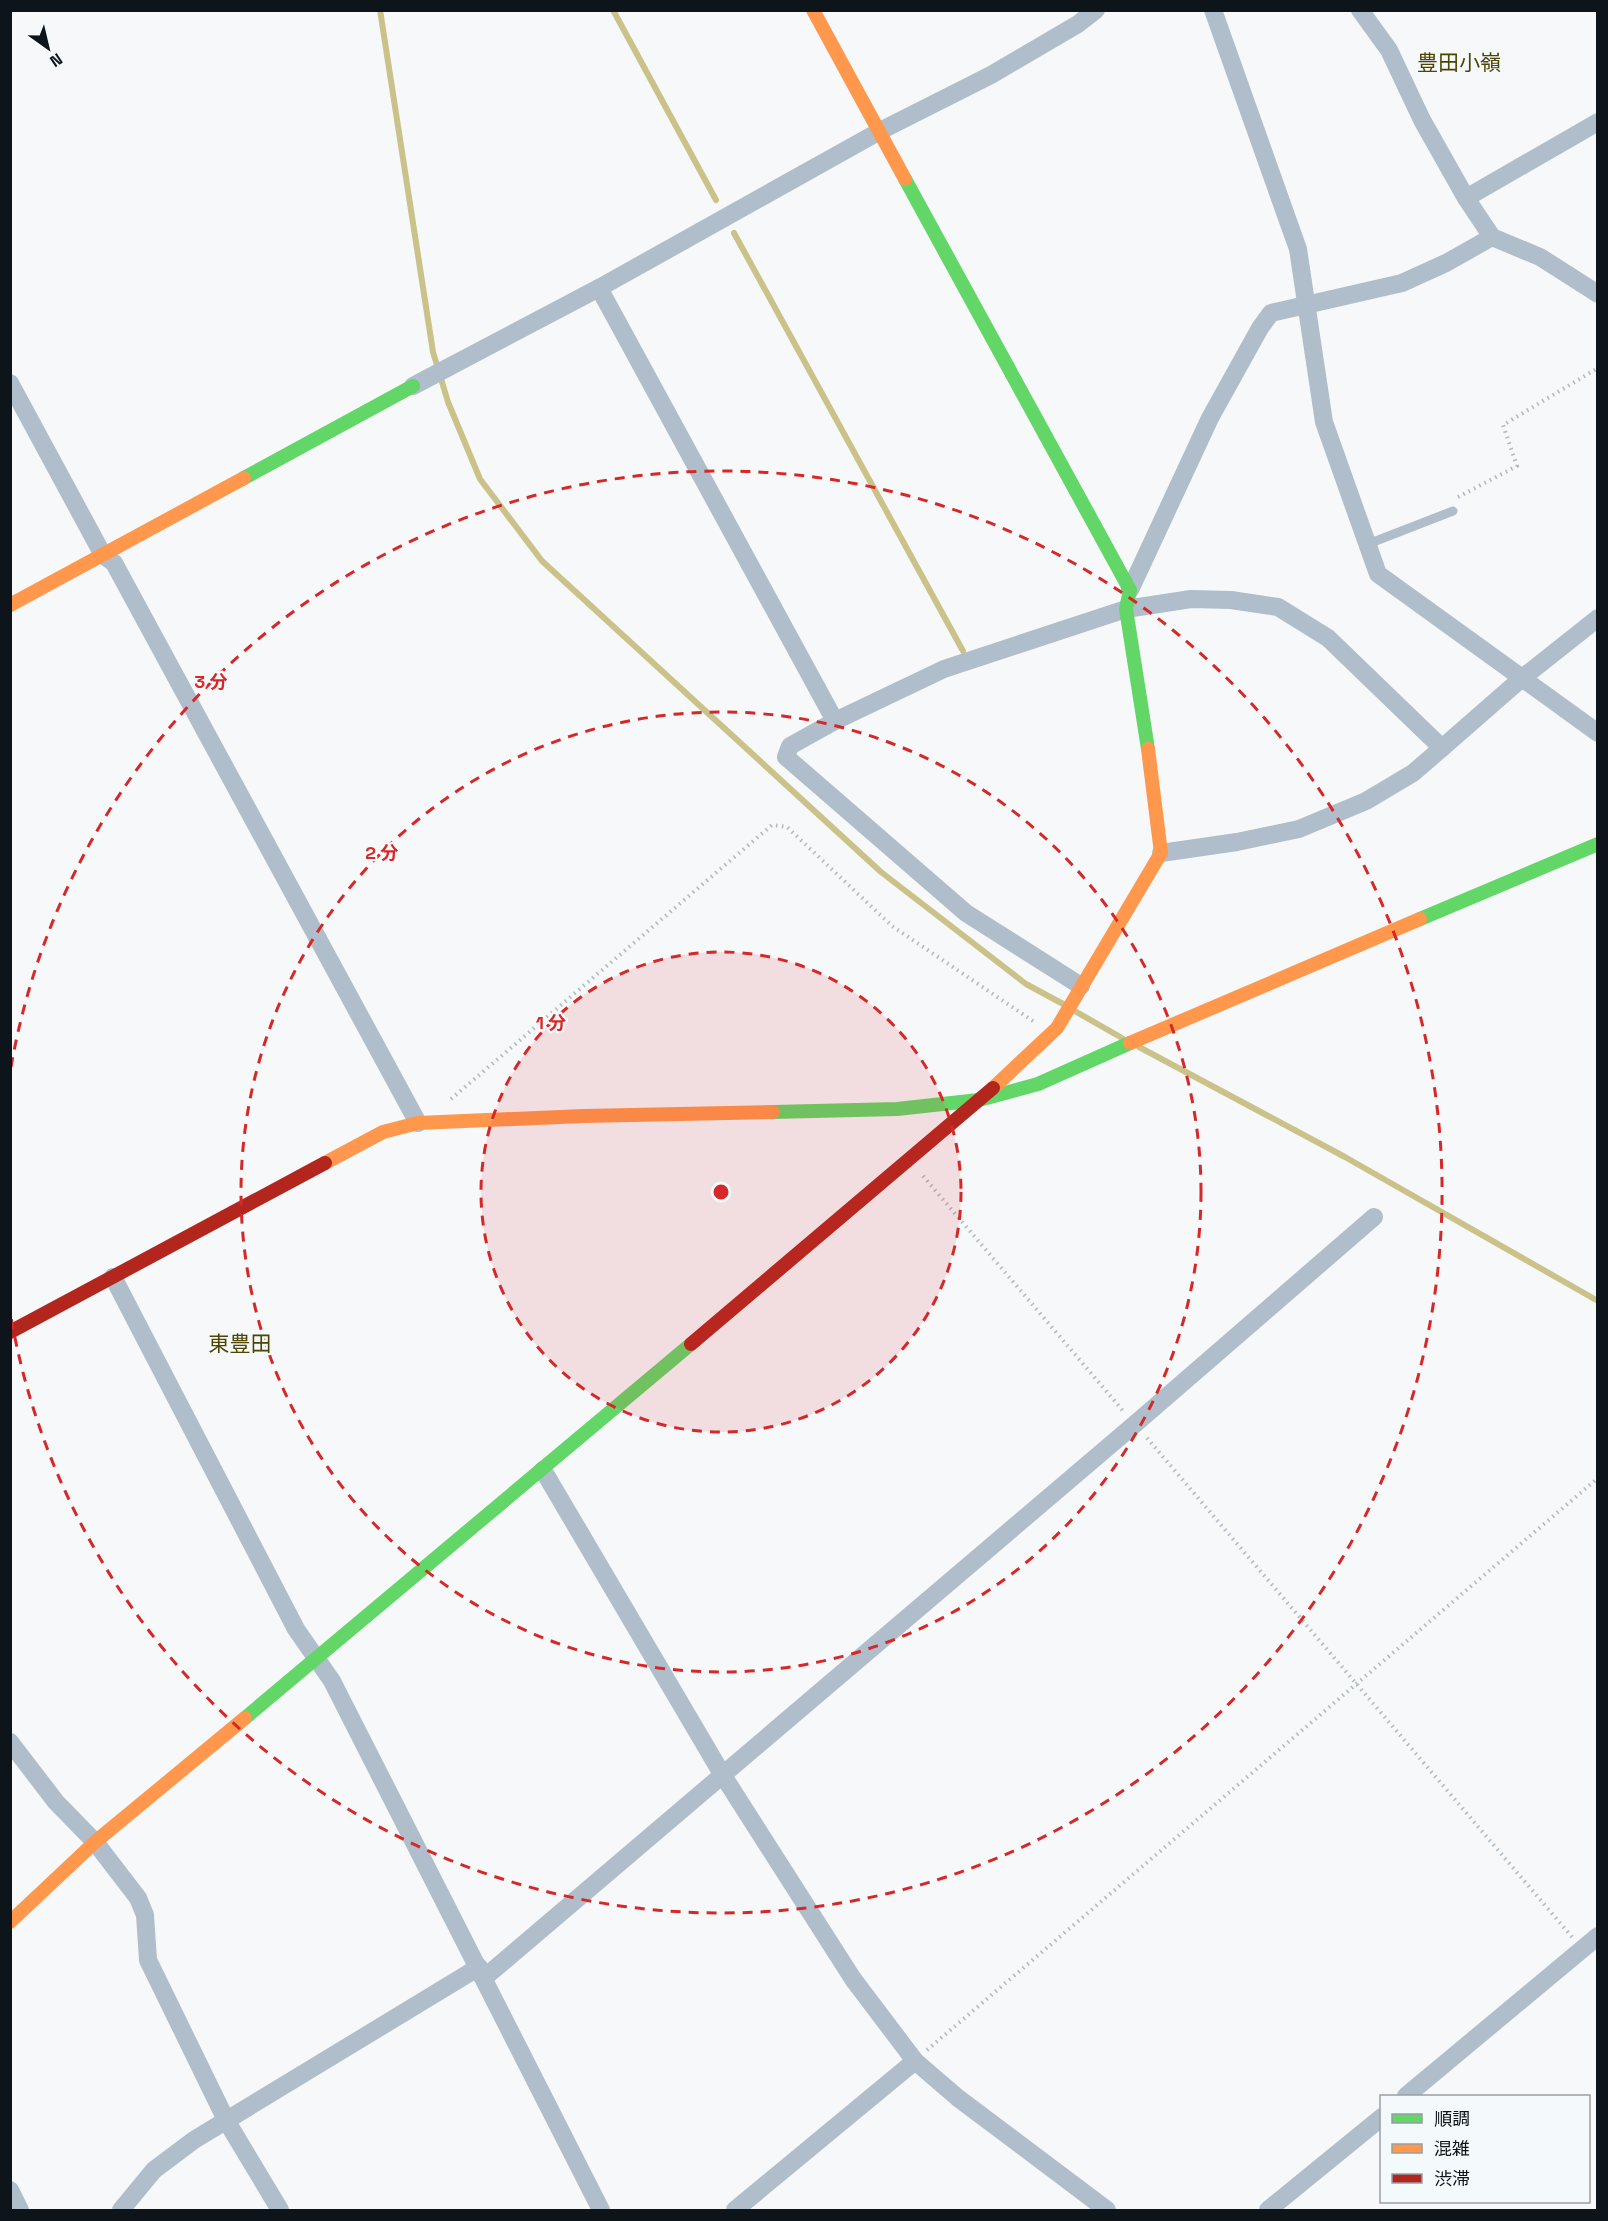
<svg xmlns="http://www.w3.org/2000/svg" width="1608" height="2221" font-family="'Space Grotesk','Noto Sans JP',sans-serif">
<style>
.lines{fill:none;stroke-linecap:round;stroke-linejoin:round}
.stream{stroke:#cbc289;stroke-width:6}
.path{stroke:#afb9c0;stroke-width:4;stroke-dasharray:1.5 4.5;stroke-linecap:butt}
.lane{stroke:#afbeca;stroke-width:9}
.street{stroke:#afbeca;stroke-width:18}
.fast{stroke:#63d668;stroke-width:14}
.slow{stroke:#ff974d;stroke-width:14}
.jam{stroke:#b3261e;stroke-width:14}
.ring{fill:none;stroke:#d62828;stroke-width:3;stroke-dasharray:10 8}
.labels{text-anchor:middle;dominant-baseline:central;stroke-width:4.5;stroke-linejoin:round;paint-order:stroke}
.neighbourhood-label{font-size:21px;fill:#4f4501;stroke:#f4f9fc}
.centre{fill:#d62828;stroke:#f4f9fc;stroke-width:3}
.ring-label{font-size:18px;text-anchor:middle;font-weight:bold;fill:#d62828;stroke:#f4f9fc;stroke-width:4.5;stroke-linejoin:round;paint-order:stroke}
</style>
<rect width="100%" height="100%" fill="#f6f8fa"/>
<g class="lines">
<g class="stream">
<path d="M 380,10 L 433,352 L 448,402 L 480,479 L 542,561 L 881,872 L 1026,984 L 1065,1005"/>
<path d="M 613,10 L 716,200"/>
<path d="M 734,233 L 963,651"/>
<path d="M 1073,1010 L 1122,1038"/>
<path d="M 1139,1047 L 1345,1157 L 1598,1301"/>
</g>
<g class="path">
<path d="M 1458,497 L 1517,466 L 1503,425 L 1598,368"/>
<path d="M 451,1099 L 772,825 L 787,827 L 892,926 L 1033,1021"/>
<path d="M 923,1176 L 1124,1412"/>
<path d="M 1147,1438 L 1572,1937"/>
<path d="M 927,2050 L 1598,1478"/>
</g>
<path class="lane" d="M 1368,544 L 1453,511"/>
<g class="street">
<path d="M 1213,10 L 1298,249 L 1324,422 L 1378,574 L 1598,733"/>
<path d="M 1360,10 L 1389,50 L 1422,120 L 1466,198 L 1492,237 L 1540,257 L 1598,294"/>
<path d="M 1466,198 L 1598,122"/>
<path d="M 599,288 L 835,721 L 944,669 L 1126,609 L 1191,599 L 1231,600 L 1278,607 L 1328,638 L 1442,748 L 1413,773 L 1366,801 L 1299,829 L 1237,842 L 1161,853"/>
<path d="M 10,383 L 103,555 L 114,563 L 418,1123"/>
<path d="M 413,386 L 599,288 L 880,131 L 991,75 L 1078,24 L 1096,10"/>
<path d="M 1130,590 L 1210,418 L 1260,328 L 1271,313 L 1402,283 L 1446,263 L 1492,237"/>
<path d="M 835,721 L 790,746 L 786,757 L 966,913 L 1081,986"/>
<path d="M 1442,748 L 1521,679 L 1598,618"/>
<path d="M 113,1277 L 296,1629 L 332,1681 L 601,2210"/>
<path d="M 543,1470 L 722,1774 L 853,1979 L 915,2061 L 958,2098 L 1107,2210"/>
<path d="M 10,1742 L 56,1802 L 95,1842 L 138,1898 L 145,1915 L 148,1960 L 226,2120 L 280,2210"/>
<path d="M 484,1978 L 1135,1424 L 1374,1217"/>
<path d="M 1406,2096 L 1598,1936"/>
<path d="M 10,2190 L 20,2210"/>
<path d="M 121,2210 L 154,2170 L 194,2140 L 479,1967"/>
<path d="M 735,2210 L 915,2061"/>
<path d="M 1268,2210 L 1382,2117"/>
</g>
<g class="fast">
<path d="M 905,179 L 1130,590 L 1126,609 L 1148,749"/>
<path d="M 244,478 L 413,386"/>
<path d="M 1420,919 L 1598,844"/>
<path d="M 773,1112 L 897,1109 L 979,1100 L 1038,1084 L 1130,1043"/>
<path d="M 245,1718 L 691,1344"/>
</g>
<g class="slow">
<path d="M 813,10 L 905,179"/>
<path d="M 10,605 L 244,478"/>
<path d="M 1130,1043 L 1420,919"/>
<path d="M 993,1088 L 1057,1028 L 1161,853 L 1148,749"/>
<path d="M 325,1163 L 383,1132 L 418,1123 L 583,1116 L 773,1112"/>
<path d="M 10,1922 L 95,1842 L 245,1718"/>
</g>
<g class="jam">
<path d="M 10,1332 L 325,1163"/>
<path d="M 691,1344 L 993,1088"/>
</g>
</g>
<circle cx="721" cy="1192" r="240" fill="#d62828" fill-opacity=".12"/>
<g class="ring">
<circle cx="721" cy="1192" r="240"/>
<circle cx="721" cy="1192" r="480"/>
<path d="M11 1067A721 721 0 1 1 11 1317"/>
</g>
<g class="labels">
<g class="neighbourhood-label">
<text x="1459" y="62">豊田小嶺</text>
<text x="240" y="1343">東豊田</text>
</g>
</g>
<circle cx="721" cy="1192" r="9" class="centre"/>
<g class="ring-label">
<text x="211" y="688">3 分</text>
<text x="382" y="859">2 分</text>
<text x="551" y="1029">1 分</text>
</g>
<rect width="1608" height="2221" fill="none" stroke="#0d151a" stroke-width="24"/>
<rect x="1380" y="2095" width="210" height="108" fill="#f4f9fc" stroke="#989ea2" stroke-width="1.5"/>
<rect x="1392" y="2114" width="30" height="9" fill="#63d668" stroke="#989ea2" stroke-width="1.5"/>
<text x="1434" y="2125" font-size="18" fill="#0d151a">順調</text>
<rect x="1392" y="2144" width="30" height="9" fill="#ff974d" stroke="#989ea2" stroke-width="1.5"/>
<text x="1434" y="2155" font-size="18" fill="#0d151a">混雑</text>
<rect x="1392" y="2174" width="30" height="9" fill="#b3261e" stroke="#989ea2" stroke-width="1.5"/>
<text x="1434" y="2185" font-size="18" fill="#0d151a">渋滞</text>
<g transform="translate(48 48) rotate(146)" stroke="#f4f9fc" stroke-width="4.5" paint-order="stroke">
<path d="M0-4.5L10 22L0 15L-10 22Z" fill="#0d151a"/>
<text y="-9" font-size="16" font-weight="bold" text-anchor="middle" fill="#0d151a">N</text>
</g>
</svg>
